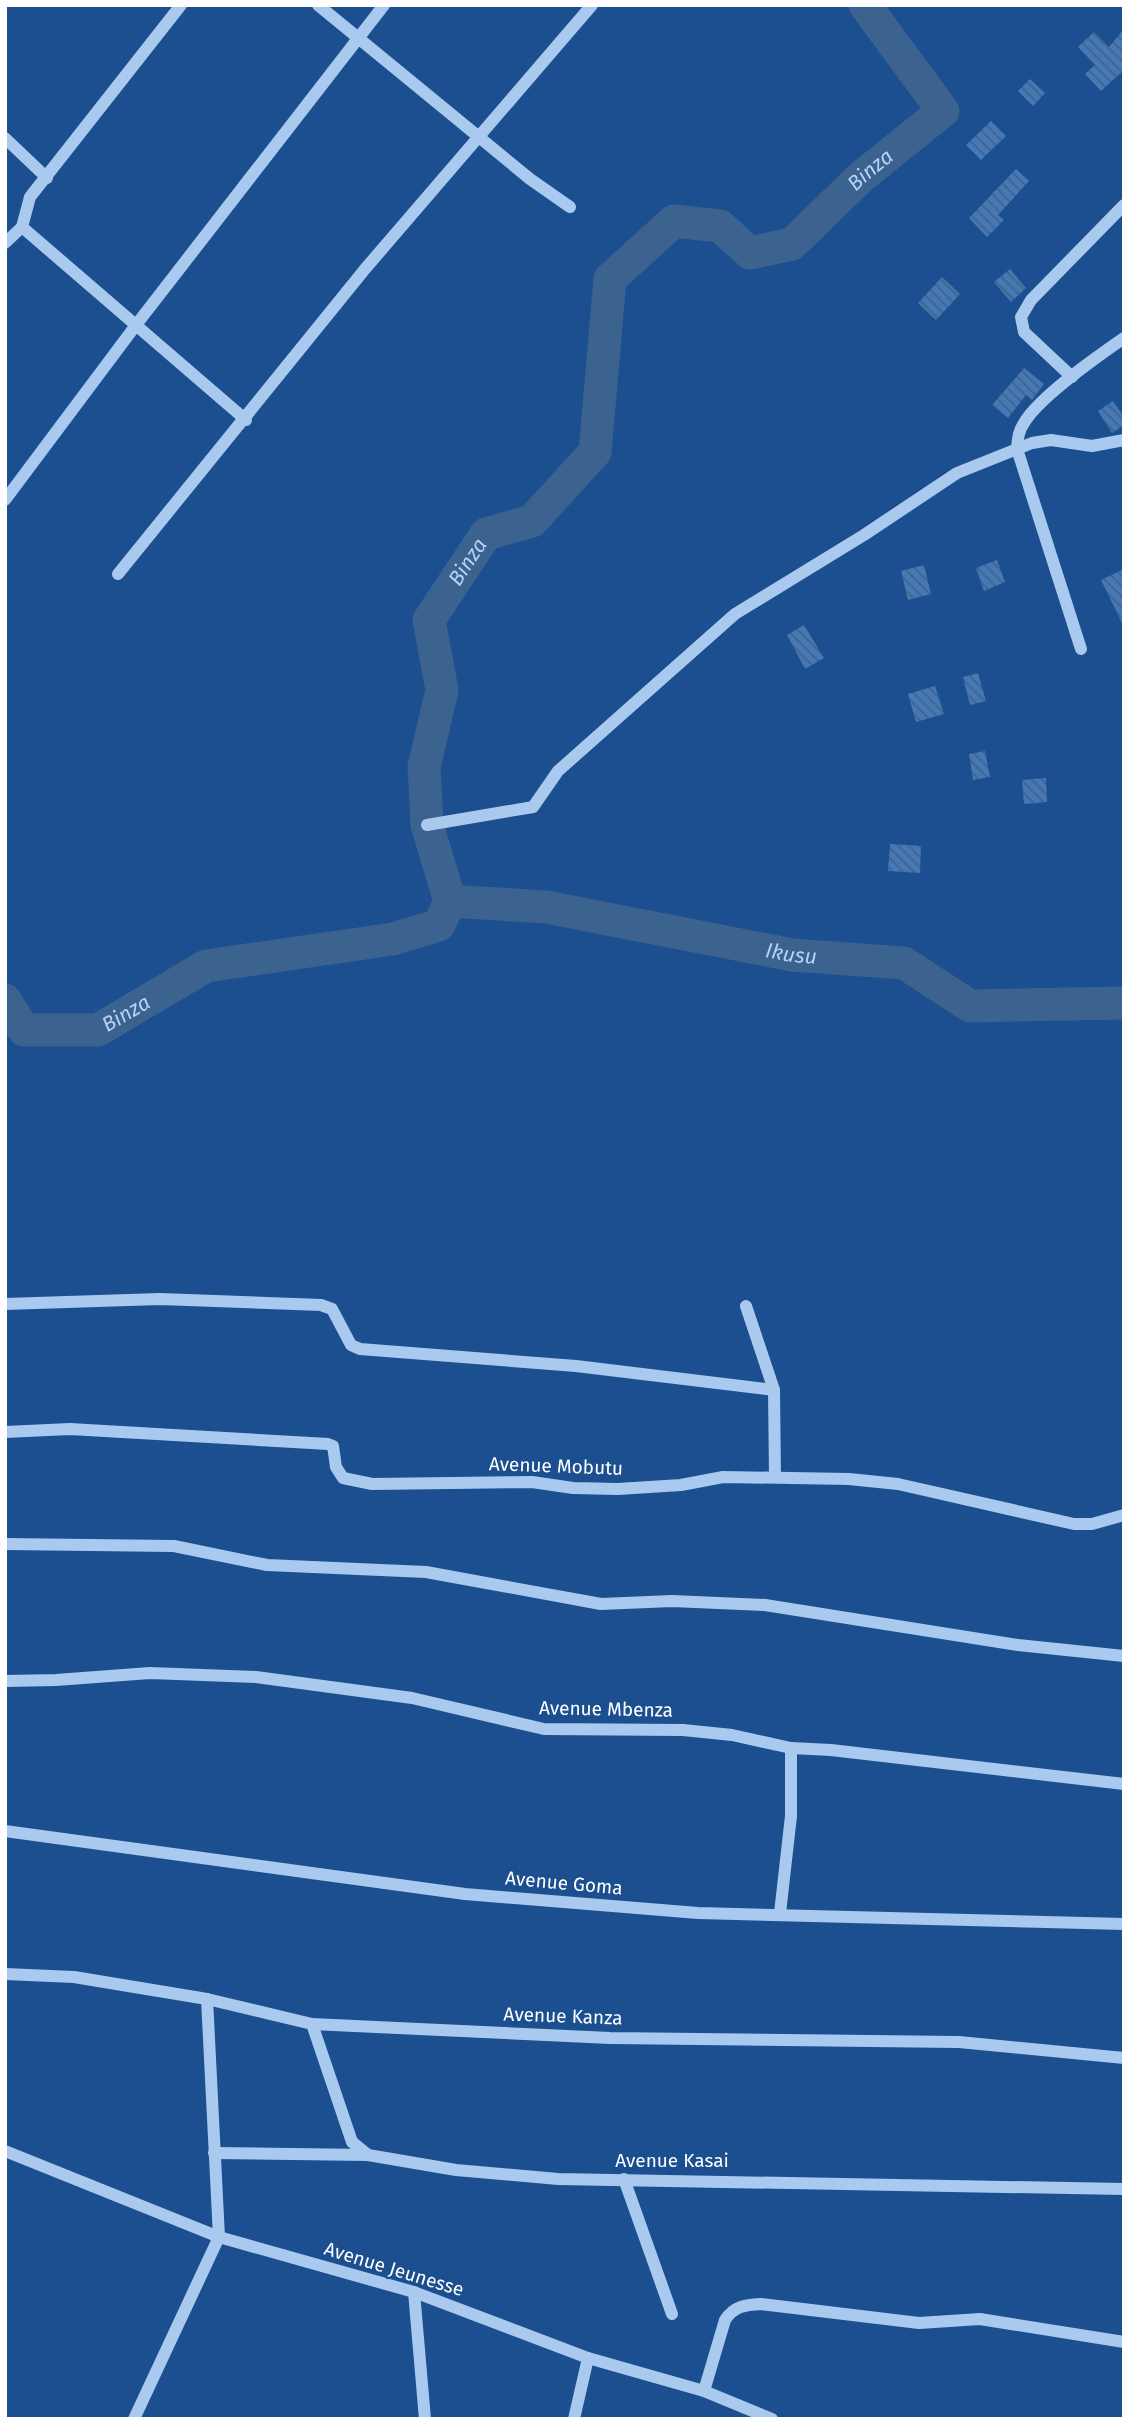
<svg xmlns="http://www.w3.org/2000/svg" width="1129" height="2424" font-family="'Fira Sans',sans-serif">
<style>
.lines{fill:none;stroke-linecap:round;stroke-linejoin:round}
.river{stroke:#3c6290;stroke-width:33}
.building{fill:url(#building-back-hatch)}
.minor{stroke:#a9c9ee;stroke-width:12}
.labels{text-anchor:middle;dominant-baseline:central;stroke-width:5;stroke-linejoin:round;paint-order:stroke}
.street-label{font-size:19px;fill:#fff;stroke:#1b4f8f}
.water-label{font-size:21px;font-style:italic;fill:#b5d3f5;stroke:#1b4f8f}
</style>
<defs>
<pattern id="building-back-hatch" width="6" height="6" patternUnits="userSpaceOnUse" patternTransform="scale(1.75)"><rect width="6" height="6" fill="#4478b7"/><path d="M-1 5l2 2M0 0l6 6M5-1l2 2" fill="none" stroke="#486282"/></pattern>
</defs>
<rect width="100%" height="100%" fill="#1b4f8f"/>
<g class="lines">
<g class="river">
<path id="s1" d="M 450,901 L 546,907 L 792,955 L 904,963 L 970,1006 L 1124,1003"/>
<path id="s2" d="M 5,1000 L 24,1030 L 98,1030 L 206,966 L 393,939 L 439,925 L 450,901 L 427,825 L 424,767 L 442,690 L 429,620 L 486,534 L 532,521 L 595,452 L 610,279 L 674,221 L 720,226 L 750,253 L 792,244 L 861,177 L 943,111 L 865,5"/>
</g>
</g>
<g class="building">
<path d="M 1124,29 L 1124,70 L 1101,91 L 1085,74 L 1095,65 L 1078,47 L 1094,32 L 1109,47 Z"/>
<path d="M 1030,79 L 1045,93 L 1033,106 L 1018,91 Z"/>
<path d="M 991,121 L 1006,136 L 981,160 L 966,145 Z"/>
<path d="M 1016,169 L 1029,181 L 998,215 L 1004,220 L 987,237 L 969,218 Z"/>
<path d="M 1010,269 L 1026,288 L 1011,302 L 994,282 Z"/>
<path d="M 942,277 L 960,294 L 936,320 L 918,303 Z"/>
<path d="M 1024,368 L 1044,384 L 1032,400 L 1026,395 L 1008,418 L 992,405 Z"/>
<path d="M 1113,401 L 1124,417 L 1124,425 L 1112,433 L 1098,411 Z"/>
<path d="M 997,560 L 1005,582 L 984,591 L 976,568 Z"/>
<path d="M 924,565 L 931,594 L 908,600 L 901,571 Z"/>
<path d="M 1124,569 L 1124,627 L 1101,580 Z"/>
<path d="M 804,625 L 824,658 L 805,669 L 787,635 Z"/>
<path d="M 978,673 L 986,701 L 970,705 L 963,677 Z"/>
<path d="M 935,686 L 944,714 L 916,722 L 908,694 Z"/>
<path d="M 985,751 L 990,777 L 973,780 L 969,754 Z"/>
<path d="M 1046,778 L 1047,802 L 1024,804 L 1022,780 Z"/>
<path d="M 890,844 L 921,846 L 920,873 L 888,871 Z"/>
</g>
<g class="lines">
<g class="minor">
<path d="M 181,5 L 30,197 L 22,227 L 246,420"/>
<path d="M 318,5 L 530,179 L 570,207"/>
<path d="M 5,138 L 47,178"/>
<path d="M 5,243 L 22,227"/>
<path d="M 1072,377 L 1024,332 L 1021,317 L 1031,300 L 1124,205"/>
<path d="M 5,500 L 136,325 L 384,5"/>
<path d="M 118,574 L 365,269 L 592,5"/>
<path d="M 1081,649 L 1017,449 C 1018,439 1018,432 1024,423 C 1039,397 1098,356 1124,338"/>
<path d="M 427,825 L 533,807 L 558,771 L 735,614 L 864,535 L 957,473 L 1032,443 L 1051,440 L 1092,446 L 1124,440"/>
<path d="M 5,1304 L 160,1299 L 321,1305 L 332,1309 L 351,1345 L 360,1349 L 576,1366 L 774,1390"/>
<path d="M 746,1306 L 774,1390 L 775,1477"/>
<path d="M 5,1432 L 70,1429 L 328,1444 L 333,1446 L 336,1467 L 343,1478 L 372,1484 L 532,1482 L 573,1488 L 618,1489 L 681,1485 L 723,1477 L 849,1479 L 898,1484 L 1074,1524 L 1092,1524 L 1124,1515"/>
<path d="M 5,1544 L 174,1546 L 267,1565 L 426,1572 L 601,1604 L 672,1601 L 765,1605 L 1018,1645 L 1124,1656"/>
<path d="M 5,1681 L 56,1680 L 150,1673 L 256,1677 L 412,1698 L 544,1729 L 683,1730 L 732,1735 L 791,1748 L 831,1750 L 1124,1784"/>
<path d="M 5,1831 L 465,1894 L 698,1913 L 1124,1924"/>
<path d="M 780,1913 L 791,1816 L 791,1748"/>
<path d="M 5,1974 L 74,1977 L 207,1999 L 312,2024 L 610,2038 L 959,2042 L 1124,2058"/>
<path d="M 312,2024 L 352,2142 L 368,2155 L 456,2170 L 558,2179 L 1124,2189"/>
<path d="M 5,2151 L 219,2237 L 414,2292 L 588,2358 L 704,2391 L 772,2419"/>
<path d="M 214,2153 L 368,2155"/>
<path d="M 624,2179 L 672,2314"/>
<path d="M 414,2292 L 425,2419"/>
<path d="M 704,2391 L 725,2320 C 734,2306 745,2305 761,2304 L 919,2323 L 980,2319 L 1124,2342"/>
<path d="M 134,2419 L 219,2237 L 207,1999"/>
<path d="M 574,2419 L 588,2358"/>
</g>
</g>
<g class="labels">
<g class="street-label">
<text transform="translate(556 1466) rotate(2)">Avenue Mobutu</text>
<text transform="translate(606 1709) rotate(1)">Avenue Mbenza</text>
<text transform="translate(564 1883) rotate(5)">Avenue Goma</text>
<text transform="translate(563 2016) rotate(2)">Avenue Kanza</text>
<text x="672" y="2160">Avenue Kasai</text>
<text transform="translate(394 2269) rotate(17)">Avenue Jeunesse</text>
</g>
<g class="water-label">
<text stroke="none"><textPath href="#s2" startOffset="1528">Binza</textPath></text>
<text stroke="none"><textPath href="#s2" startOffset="856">Binza</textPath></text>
<text stroke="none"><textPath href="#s1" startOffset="346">Ikusu</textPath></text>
<text stroke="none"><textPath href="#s2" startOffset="142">Binza</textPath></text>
</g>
</g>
<rect width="1129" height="2424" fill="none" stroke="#ffffff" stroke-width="14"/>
</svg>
